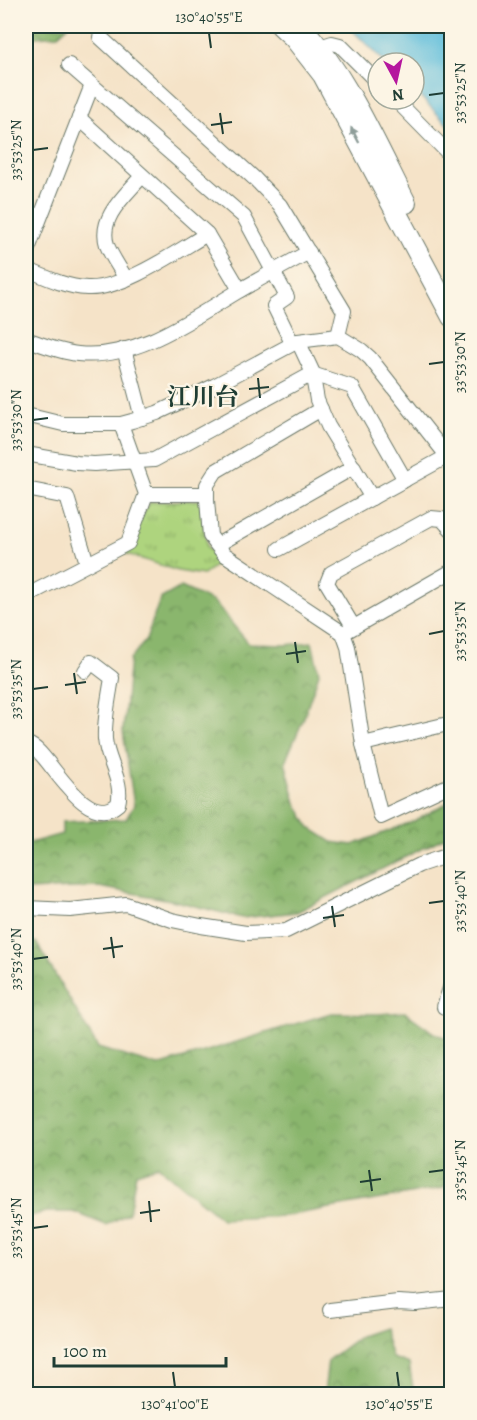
<svg xmlns="http://www.w3.org/2000/svg" width="477" height="1420" font-family="Alegreya,'Noto Serif JP',serif">
<style>
.grass{fill:url(#grass-tufts);stroke:#668859;stroke-width:1.5}
.forest{fill:url(#forest-crowns);stroke:#547a50;stroke-width:1.5}
.water{fill:#5dbddb;stroke:#3e7d88;stroke-width:1.5}
.lines{fill:none;stroke-linecap:round;stroke-linejoin:round}
.minor-casing{stroke:#6a7768;stroke-width:16}
.secondary-casing{stroke:#6a7768;stroke-width:22}
.minor{stroke:#fff;stroke-width:14}
.secondary{stroke:#fff;stroke-width:20}
.oneway{fill:#8f9e9a}
.ticks{fill:none;stroke:#1f3d34;stroke-width:2}
.labels{text-anchor:middle;dominant-baseline:central;stroke-width:4.5;stroke-linejoin:round;paint-order:stroke}
.quarter-label{font-size:24px;font-weight:bold;fill:#1f3d34;stroke:#fcf5e5}
.neatline{fill:none;stroke:#1f3d34;stroke-width:2}
.ticks-label{font-size:15px;text-anchor:middle;fill:#1f3d34}
</style>
<defs>
<pattern id="grass-tufts" width="24" height="20" patternUnits="userSpaceOnUse" patternTransform="scale(1.5)"><rect width="24" height="20" fill="#aed47e"/><path d="M3 7l-1-3M5 7V3M7 7l1-3M15 17l-1-3M17 17v-4M19 17l1-3" fill="none" stroke="#8dad68"/></pattern>
<pattern id="forest-crowns" width="20" height="18" patternUnits="userSpaceOnUse" patternTransform="scale(1.5)"><rect width="20" height="18" fill="#8ab66d"/><path d="M2 6a3 3 0 1 1 6 0M12 15a3 3 0 1 1 6 0" fill="none" stroke="#70955a"/></pattern>
</defs>
<rect width="100%" height="100%" fill="#fcf5e5"/>
<filter id="ink" filterUnits="userSpaceOnUse"><feTurbulence type="fractalNoise" baseFrequency=".0167" numOctaves="2"/><feDisplacementMap in="SourceGraphic" scale="12" xChannelSelector="R" yChannelSelector="G"/><feConvolveMatrix kernelMatrix="1 2 1 2 8 2 1 2 1" color-interpolation-filters="sRGB"/></filter>
<filter id="wash" filterUnits="userSpaceOnUse"><feTurbulence type="fractalNoise" baseFrequency=".008" numOctaves="4" result="noise"/><feDisplacementMap in="SourceGraphic" scale="24" xChannelSelector="R" yChannelSelector="G"/><feGaussianBlur stdDeviation="1.35" result="paint"/><feColorMatrix in="noise" values="0 0 0 0 0 0 0 0 0 0 0 0 0 0 0 0 0 1.4 0 .05"/><feComposite in="paint" operator="in"/></filter>
<g filter="url(#wash)">
<rect width="100%" height="100%" fill="#f5e3c8"/>
<path class="grass" d="M 198,500 L 201,502 L 207,548 L 222,560 L 203,575 L 178,571 L 121,552 L 150,502 Z"/>
<g class="forest">
<path d="M 26,26 L 68,26 L 58,35 L 26,38 Z"/>
<path d="M 181,587 L 214,602 L 249,644 L 285,645 L 312,642 L 319,673 L 303,720 L 285,762 L 296,803 L 310,828 L 332,842 L 353,845 L 414,821 L 451,801 L 451,834 L 297,912 L 242,918 L 176,901 L 99,887 L 26,890 L 26,844 L 62,834 L 62,822 L 126,819 L 134,805 L 123,731 L 130,659 L 146,640 L 160,599 Z"/>
<path d="M 36,942 L 98,1048 L 158,1066 L 331,1013 L 378,1014 L 405,1012 L 434,1033 L 451,1040 L 451,1177 L 443,1188 L 285,1216 L 222,1219 L 158,1166 L 136,1173 L 129,1213 L 106,1225 L 74,1212 L 46,1212 L 26,1217 L 26,947 Z"/>
<path d="M 383,1328 L 392,1358 L 409,1364 L 414,1394 L 324,1394 L 328,1360 L 360,1336 Z"/>
</g>
<path class="water" d="M 348,26 L 451,26 L 451,128 L 414,90 L 414,63 L 386,63 Z"/>
</g>
<g filter="url(#ink)">
<g class="lines">
<defs>
<g id="minor">
<path d="M 100,37 L 255,179 L 280,205 L 344,311 L 338,336"/>
<path d="M 320,47 L 332,43 L 340,45 L 378,83"/>
<path d="M 69,65 L 244,217 L 287,297 L 274,306 L 292,343"/>
<path d="M 395,99 L 452,157"/>
<path d="M 79,118 L 207,234 L 240,290"/>
<path d="M 26,254 L 92,85"/>
<path d="M 26,269 C 45,277 66,287 87,288 C 122,290 176,252 207,234"/>
<path d="M 126,279 C 120,268 111,256 107,245 C 98,217 126,195 142,176"/>
<path d="M 26,339 C 43,345 60,352 78,354 C 136,360 190,320 237,292 C 261,278 285,265 309,252"/>
<path d="M 298,341 L 312,371 L 317,400 L 328,426 L 372,498"/>
<path d="M 124,349 L 142,418"/>
<path d="M 321,409 L 216,471 L 207,485 L 207,500 L 210,536 L 224,554 L 343,633 L 348,647 L 363,744 L 381,817 L 452,784"/>
<path d="M 26,415 L 63,424 L 121,424 L 132,421 L 157,413 L 214,386 L 298,341 L 338,336 L 361,350 L 370,358 L 452,462"/>
<path d="M 26,454 L 77,463 L 94,464 L 154,460 L 312,374 L 352,387 L 405,480"/>
<path d="M 26,489 L 67,497 L 87,563"/>
<path d="M 146,494 L 207,494"/>
<path d="M 217,545 L 354,467"/>
<path d="M 279,549 L 446,457"/>
<path d="M 26,596 L 128,543 L 146,494 L 121,424"/>
<path d="M 353,626 L 327,583 L 331,573 L 431,518 L 442,519 L 452,530"/>
<path d="M 347,631 L 452,571"/>
<path d="M 26,743 C 30,745 34,747 37,750 C 55,766 88,830 118,804 C 124,781 107,762 105,739 C 104,720 109,697 112,678 L 91,662 L 85,671"/>
<path d="M 363,744 L 452,723"/>
<path d="M 26,908 L 70,910 L 126,904 L 172,920 L 201,926 L 246,933 L 286,931 L 419,865 L 452,854"/>
<path d="M 444,1007 L 452,982"/>
<path d="M 330,1310 L 398,1302 L 415,1303 L 452,1299"/>
</g>
<g id="secondary">
<path d="M 281,26 L 294,38 L 323,75 L 452,317"/>
<path d="M 301,26 C 347,77 375,142 406,203"/>
</g>
</defs>
<use href="#minor" class="minor-casing"/>
<use href="#secondary" class="secondary-casing"/>
<use href="#minor" class="minor"/>
<use href="#secondary" class="secondary"/>
</g>
<defs><path id="oneway-solid" d="M-6-.8H1V-3.2L6.5 0L1 3.2V.8H-6Z" transform="scale(1.5)"/></defs>
<use class="oneway" href="#oneway-solid" transform="translate(355 135) rotate(-118)"/>
</g>
<path class="ticks" d="M 209,33 L 211,48M 429,95 L 444,93M 220,113 L 223,134M 211,125 L 232,122M 33,150 L 48,148M 429,364 L 444,362M 258,378 L 260,398M 249,389 L 269,387M 33,420 L 48,418M 429,634 L 444,631M 295,642 L 298,663M 286,654 L 306,651M 74,673 L 77,694M 65,685 L 86,682M 33,689 L 48,687M 429,903 L 444,901M 332,906 L 335,927M 323,918 L 344,915M 111,937 L 114,958M 103,949 L 123,946M 33,959 L 48,957M 369,1170 L 372,1191M 429,1172 L 444,1170M 360,1182 L 381,1179M 149,1201 L 151,1222M 140,1213 L 160,1210M 33,1228 L 48,1226M 173,1372 L 175,1387M 397,1372 L 399,1387"/>
<g class="labels">
<g class="quarter-label">
<text x="203" y="397">江川台</text>
</g>
</g>
<rect width="477" height="1420" fill="none" stroke="#fcf5e5" stroke-width="66"/>
<g transform="translate(396 81) rotate(172)"><circle r="28" fill="#fcf5e5" stroke="#a4ab9e" stroke-width="1.5"/>
<path d="M0-4.5L10 22L0 15L-10 22Z" fill="#b5179e"/>
<text y="-9" font-size="16" font-weight="bold" text-anchor="middle" fill="#1f3d34">N</text>
</g>
<path d="M54 1357v9h172v-9" fill="none" stroke="#1f3d34" stroke-width="3"/>
<text x="63" y="1357" font-size="18" fill="#1f3d34" stroke="#fcf5e5" stroke-width="4.5" paint-order="stroke">100 m</text>
<rect x="33" y="33" width="411" height="1354" class="neatline"/>
<g class="ticks-label">
<text x="209" y="22">130°40'55"E</text>
<text transform="translate(460 93) rotate(-90)" y="5">33°53'25"N</text>
<text transform="translate(16 150) rotate(-90)" y="5">33°53'25"N</text>
<text transform="translate(460 362) rotate(-90)" y="5">33°53'30"N</text>
<text transform="translate(16 420) rotate(-90)" y="5">33°53'30"N</text>
<text transform="translate(460 631) rotate(-90)" y="5">33°53'35"N</text>
<text transform="translate(16 689) rotate(-90)" y="5">33°53'35"N</text>
<text transform="translate(460 901) rotate(-90)" y="5">33°53'40"N</text>
<text transform="translate(16 959) rotate(-90)" y="5">33°53'40"N</text>
<text transform="translate(460 1170) rotate(-90)" y="5">33°53'45"N</text>
<text transform="translate(16 1228) rotate(-90)" y="5">33°53'45"N</text>
<text x="175" y="1409">130°41'00"E</text>
<text x="399" y="1409">130°40'55"E</text>
</g>
</svg>
